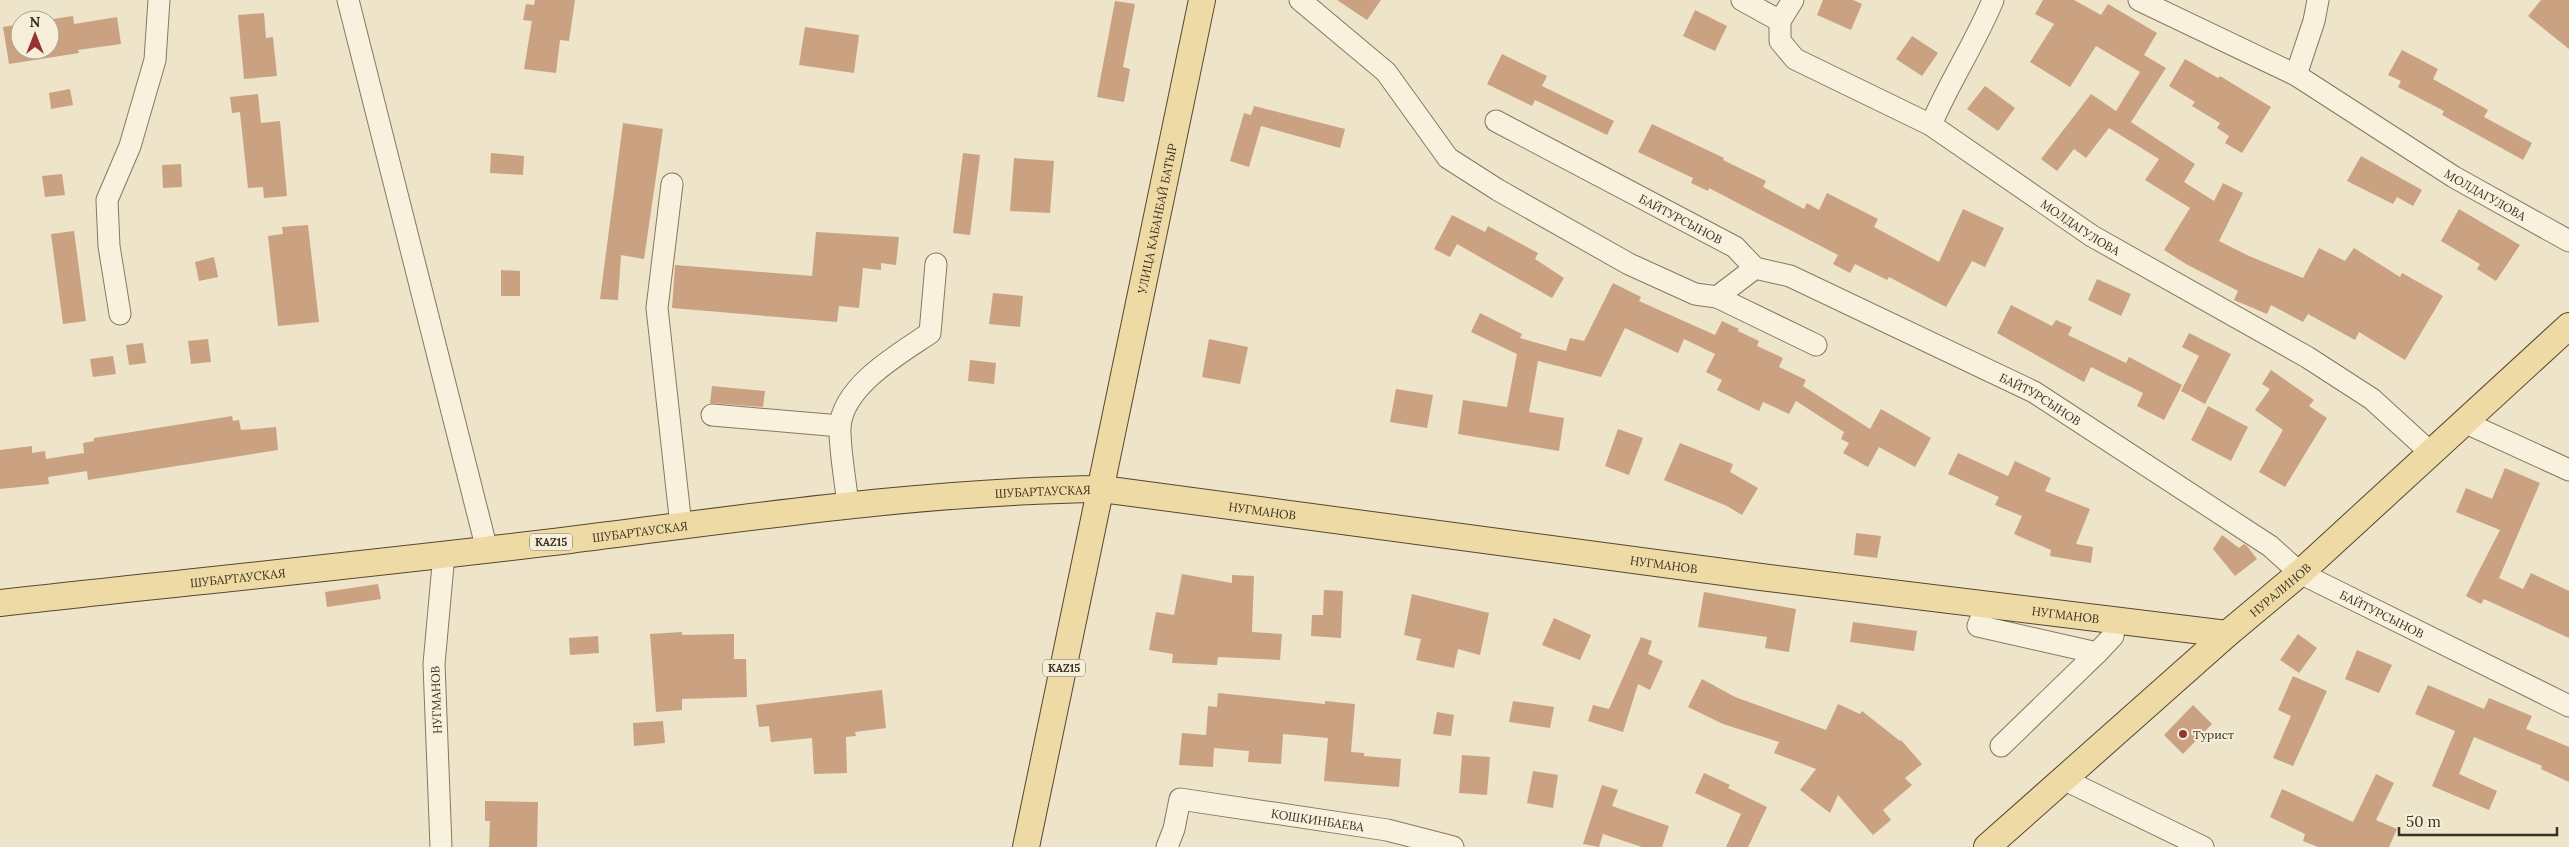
<svg xmlns="http://www.w3.org/2000/svg" width="2569" height="847" font-family="Lora,serif">
<style>
.building{fill:#caa281}
.lines{fill:none;stroke-linecap:round;stroke-linejoin:round}
.minor-casing{stroke:#8a775e;stroke-width:23}
.major-casing{stroke:#584532;stroke-width:28}
.minor{stroke:#f8f1dd;stroke-width:21}
.major{stroke:#eedaa4;stroke-width:26}
.poi-dot{fill:#963430;stroke:#f5eed9;stroke-width:2}
.labels{text-anchor:middle;dominant-baseline:central;stroke-width:4;stroke-linejoin:round;paint-order:stroke}
.shield{fill:#f5eed9;stroke:#736858;stroke-width:1}
.shield-label{font-size:11px;font-weight:bold;fill:#3b2f21}
.street-label{font-size:12px;fill:#3b2f21;stroke:#f5eed9}
.poi-label{font-size:12px;fill:#3b2f21;stroke:#f5eed9;text-anchor:start}
</style>
<rect width="100%" height="100%" fill="#ede4c9"/>
<g class="building">
<path d="M 535,0 L 575,0 L 569,41 L 560,40 L 556,73 L 524,69 L 532,21 L 523,20 L 526,4 L 534,5 Z"/>
<path d="M 1337,0 L 1381,0 L 1367,20 Z"/>
<path d="M 1823,0 L 1853,0 L 1862,4 L 1851,30 L 1817,15 Z"/>
<path d="M 2043,0 L 2074,0 L 2101,15 L 2108,4 L 2157,33 L 2144,55 L 2166,68 L 2131,122 L 2195,164 L 2184,182 L 2214,201 L 2223,183 L 2243,193 L 2219,241 L 2249,256 L 2303,278 L 2319,248 L 2345,261 L 2354,248 L 2400,277 L 2402,273 L 2443,296 L 2405,360 L 2359,332 L 2355,340 L 2308,314 L 2303,322 L 2271,305 L 2267,314 L 2234,300 L 2238,291 L 2186,264 L 2164,250 L 2190,208 L 2145,180 L 2159,159 L 2109,128 L 2086,158 L 2074,149 L 2057,171 L 2041,159 L 2091,94 L 2116,111 L 2140,72 L 2096,46 L 2070,87 L 2030,62 L 2054,24 L 2035,14 Z"/>
<path d="M 2541,0 L 2569,0 L 2569,49 L 2528,16 Z"/>
<path d="M 1115,1 L 1135,4 L 1123,67 L 1130,69 L 1124,102 L 1097,97 Z"/>
<path d="M 1695,10 L 1727,26 L 1715,51 L 1683,36 Z"/>
<path d="M 264,13 L 266,38 L 273,37 L 277,76 L 244,79 L 238,15 Z"/>
<path d="M 73,16 L 74,24 L 117,17 L 121,44 L 78,50 L 79,53 L 9,64 L 3,27 L 20,24 L 20,50 L 50,50 L 50,20 L 46,20 Z"/>
<path d="M 805,27 L 859,35 L 854,73 L 799,65 Z"/>
<path d="M 1912,36 L 1938,53 L 1922,76 L 1896,59 Z"/>
<path d="M 2402,50 L 2438,69 L 2433,79 L 2488,110 L 2484,117 L 2532,143 L 2523,160 L 2442,115 L 2444,111 L 2398,87 L 2401,81 L 2388,75 Z"/>
<path d="M 1502,54 L 1547,76 L 1542,86 L 1614,121 L 1607,135 L 1535,100 L 1532,106 L 1487,84 Z"/>
<path d="M 2185,59 L 2218,78 L 2220,76 L 2271,107 L 2242,153 L 2225,143 L 2229,136 L 2217,128 L 2220,123 L 2192,106 L 2195,102 L 2169,86 Z"/>
<path d="M 1985,86 L 2015,108 L 1998,131 L 1967,109 Z"/>
<path d="M 70,89 L 73,105 L 51,109 L 49,93 Z"/>
<path d="M 258,94 L 261,123 L 280,121 L 287,196 L 264,198 L 263,187 L 248,188 L 240,112 L 232,113 L 230,97 Z"/>
<path d="M 1254,106 L 1345,129 L 1340,148 L 1261,126 L 1249,167 L 1230,161 L 1244,113 L 1251,115 Z"/>
<path d="M 623,123 L 663,129 L 644,259 L 621,255 L 618,300 L 600,299 Z"/>
<path d="M 1652,124 L 1724,158 L 1723,160 L 1766,181 L 1763,187 L 1804,209 L 1807,203 L 1819,210 L 1827,193 L 1878,219 L 1874,227 L 1939,262 L 1963,209 L 2004,228 L 1985,267 L 1972,261 L 1946,307 L 1889,277 L 1887,280 L 1855,264 L 1850,273 L 1833,264 L 1838,255 L 1709,188 L 1708,191 L 1691,183 L 1693,178 L 1638,152 Z"/>
<path d="M 491,153 L 524,156 L 523,175 L 490,173 Z"/>
<path d="M 963,153 L 980,155 L 970,235 L 953,233 Z"/>
<path d="M 2361,156 L 2422,190 L 2413,206 L 2397,197 L 2393,204 L 2347,181 Z"/>
<path d="M 1014,158 L 1054,161 L 1050,213 L 1010,211 Z"/>
<path d="M 181,164 L 182,187 L 163,188 L 162,165 Z"/>
<path d="M 62,174 L 65,195 L 45,197 L 42,176 Z"/>
<path d="M 2459,209 L 2520,245 L 2496,281 L 2477,269 L 2480,264 L 2441,241 Z"/>
<path d="M 1452,215 L 1485,232 L 1488,226 L 1538,253 L 1535,259 L 1564,278 L 1552,298 L 1457,244 L 1450,257 L 1434,249 Z"/>
<path d="M 308,225 L 319,322 L 278,326 L 268,236 L 283,234 L 282,227 Z"/>
<path d="M 74,231 L 86,321 L 63,324 L 51,234 Z"/>
<path d="M 816,232 L 899,237 L 896,265 L 881,263 L 881,270 L 863,268 L 859,308 L 839,306 L 837,322 L 672,308 L 675,265 L 812,276 Z"/>
<path d="M 214,257 L 218,277 L 199,281 L 195,262 Z"/>
<path d="M 501,270 L 520,271 L 520,296 L 501,296 Z"/>
<path d="M 2097,279 L 2131,294 L 2121,316 L 2088,300 Z"/>
<path d="M 1613,283 L 1641,297 L 1639,301 L 1715,335 L 1722,321 L 1739,329 L 1738,331 L 1759,341 L 1757,346 L 1783,358 L 1779,367 L 1806,380 L 1803,386 L 1870,429 L 1881,409 L 1931,438 L 1915,467 L 1879,447 L 1868,467 L 1843,453 L 1849,443 L 1841,439 L 1844,432 L 1796,401 L 1789,414 L 1763,402 L 1759,411 L 1717,390 L 1722,380 L 1706,372 L 1715,354 L 1684,339 L 1678,353 L 1625,328 L 1601,377 L 1538,361 L 1529,412 L 1564,418 L 1559,451 L 1458,434 L 1463,400 L 1507,407 L 1517,354 L 1471,332 L 1480,313 L 1522,334 L 1520,338 L 1566,351 L 1570,338 L 1584,341 Z"/>
<path d="M 993,293 L 1023,296 L 1020,327 L 989,324 Z"/>
<path d="M 2011,305 L 2052,326 L 2056,320 L 2072,327 L 2068,335 L 2126,363 L 2129,357 L 2182,385 L 2164,420 L 2137,406 L 2143,393 L 2091,367 L 2084,382 L 1997,333 Z"/>
<path d="M 2189,333 L 2231,354 L 2205,404 L 2181,391 L 2199,356 L 2182,347 Z"/>
<path d="M 208,339 L 211,362 L 191,364 L 188,341 Z"/>
<path d="M 1209,339 L 1248,347 L 1240,384 L 1202,377 Z"/>
<path d="M 143,343 L 146,363 L 129,365 L 126,345 Z"/>
<path d="M 113,356 L 116,374 L 93,377 L 90,359 Z"/>
<path d="M 970,360 L 996,363 L 994,384 L 968,381 Z"/>
<path d="M 2271,370 L 2314,400 L 2309,406 L 2327,418 L 2285,487 L 2259,472 L 2283,430 L 2255,410 L 2270,389 L 2262,384 Z"/>
<path d="M 712,386 L 765,391 L 763,407 L 710,403 Z"/>
<path d="M 1396,389 L 1433,395 L 1427,428 L 1390,422 Z"/>
<path d="M 2208,406 L 2248,427 L 2231,461 L 2191,440 Z"/>
<path d="M 232,416 L 233,421 L 239,420 L 241,430 L 276,427 L 278,450 L 88,480 L 87,471 L 48,477 L 49,484 L 0,489 L 0,450 L 32,446 L 32,453 L 45,451 L 46,459 L 84,453 L 83,443 L 94,441 L 94,438 Z"/>
<path d="M 1618,429 L 1643,438 L 1629,475 L 1605,466 Z"/>
<path d="M 1680,443 L 1733,464 L 1730,472 L 1758,488 L 1742,515 L 1727,506 L 1664,480 Z"/>
<path d="M 1958,453 L 2008,476 L 2015,461 L 2051,478 L 2045,491 L 2090,509 L 2076,544 L 2093,547 L 2091,563 L 2050,556 L 2051,550 L 2014,534 L 2022,516 L 1995,505 L 1999,497 L 1948,474 Z"/>
<path d="M 2505,468 L 2540,483 L 2499,578 L 2523,589 L 2531,573 L 2569,591 L 2569,638 L 2484,599 L 2481,604 L 2466,596 L 2500,530 L 2456,512 L 2466,488 L 2492,499 Z"/>
<path d="M 1856,533 L 1881,536 L 1877,558 L 1854,555 Z"/>
<path d="M 2222,535 L 2239,548 L 2244,544 L 2247,546 L 2257,559 L 2235,576 L 2213,549 Z"/>
<path d="M 1182,574 L 1232,583 L 1232,575 L 1254,576 L 1252,632 L 1282,634 L 1280,660 L 1218,657 L 1217,665 L 1172,663 L 1173,654 L 1149,650 L 1156,612 L 1174,615 Z"/>
<path d="M 378,584 L 381,599 L 327,607 L 325,592 Z"/>
<path d="M 1324,590 L 1343,591 L 1341,638 L 1311,636 L 1312,615 L 1323,615 Z"/>
<path d="M 1704,592 L 1796,609 L 1789,652 L 1765,648 L 1767,637 L 1698,627 Z"/>
<path d="M 1412,594 L 1489,613 L 1480,655 L 1458,649 L 1454,668 L 1416,660 L 1421,639 L 1404,635 Z"/>
<path d="M 1554,618 L 1591,635 L 1580,660 L 1542,645 Z"/>
<path d="M 1853,622 L 1917,631 L 1914,651 L 1850,642 Z"/>
<path d="M 682,632 L 682,635 L 734,634 L 734,659 L 746,659 L 747,697 L 682,699 L 682,710 L 656,712 L 650,634 Z"/>
<path d="M 2298,634 L 2317,648 L 2299,673 L 2280,660 Z"/>
<path d="M 598,636 L 599,653 L 570,655 L 569,638 Z"/>
<path d="M 1641,637 L 1652,641 L 1648,654 L 1663,661 L 1650,690 L 1638,684 L 1623,732 L 1588,721 L 1593,705 L 1609,709 Z"/>
<path d="M 2357,650 L 2392,665 L 2379,693 L 2345,679 Z"/>
<path d="M 2293,676 L 2327,691 L 2293,766 L 2273,758 L 2291,716 L 2278,710 Z"/>
<path d="M 1702,679 L 1735,697 L 1826,730 L 1838,704 L 1860,714 L 1862,711 L 1900,741 L 1901,740 L 1922,764 L 1905,778 L 1912,785 L 1883,810 L 1891,820 L 1873,835 L 1838,795 L 1830,813 L 1800,790 L 1816,769 L 1774,753 L 1779,742 L 1723,724 L 1688,707 Z"/>
<path d="M 2428,685 L 2484,709 L 2489,698 L 2532,716 L 2526,729 L 2569,747 L 2569,782 L 2541,769 L 2542,766 L 2474,737 L 2459,774 L 2497,791 L 2489,810 L 2432,786 L 2455,731 L 2415,714 Z"/>
<path d="M 882,690 L 886,728 L 855,732 L 856,736 L 846,737 L 847,773 L 814,774 L 812,738 L 771,742 L 769,726 L 759,727 L 756,705 Z"/>
<path d="M 1218,693 L 1325,704 L 1325,701 L 1355,704 L 1351,752 L 1364,753 L 1364,756 L 1401,759 L 1399,787 L 1324,781 L 1328,738 L 1283,734 L 1281,764 L 1248,762 L 1249,751 L 1214,748 L 1213,767 L 1179,765 L 1182,733 L 1206,735 L 1208,706 L 1217,707 Z"/>
<path d="M 1513,701 L 1554,707 L 1550,728 L 1509,722 Z"/>
<path d="M 2193,705 L 2212,724 L 2183,754 L 2164,735 Z"/>
<path d="M 1437,712 L 1454,715 L 1451,736 L 1433,734 Z"/>
<path d="M 663,721 L 665,743 L 634,746 L 633,723 Z"/>
<path d="M 1462,755 L 1490,757 L 1487,795 L 1459,793 Z"/>
<path d="M 1533,771 L 1558,775 L 1553,808 L 1527,803 Z"/>
<path d="M 1704,773 L 1730,785 L 1728,788 L 1767,807 L 1748,847 L 1726,847 L 1741,814 L 1695,793 Z"/>
<path d="M 2376,774 L 2394,783 L 2376,820 L 2397,829 L 2389,847 L 2318,847 L 2303,841 L 2305,834 L 2270,817 L 2282,789 L 2353,822 Z"/>
<path d="M 1602,785 L 1618,790 L 1612,806 L 1669,826 L 1662,847 L 1642,847 L 1603,834 L 1599,847 L 1583,844 Z"/>
<path d="M 485,801 L 538,802 L 537,847 L 489,847 L 490,821 L 485,821 Z"/>
</g>
<g class="lines">
<defs>
<g id="minor">
<path d="M 348,0 L 487,550"/>
<path d="M 1300,0 L 1386,72 L 1448,158 L 1498,190 L 1629,264 L 1695,294 L 1717,297 L 1755,268"/>
<path id="s1" d="M 1742,0 L 1780,21 L 1780,41 L 1795,59 L 1931,125 L 2092,236 L 2307,357 L 2372,399 L 2430,452"/>
<path id="s2" d="M 2139,0 L 2296,75 L 2454,177 L 2569,241"/>
<path d="M 1780,21 L 1793,0"/>
<path d="M 2296,75 L 2314,21 L 2318,0"/>
<path id="s3" d="M 1496,121 L 1735,247 L 1755,268 L 1790,276 L 2034,392 L 2270,546 L 2300,573 L 2569,706"/>
<path d="M 1931,125 C 1949,82 1975,44 1993,0"/>
<path d="M 672,184 L 657,308 L 681,526"/>
<path d="M 1717,297 L 1816,345"/>
<path d="M 120,314 L 109,246 L 107,200 L 130,146 L 155,60 L 159,0"/>
<path d="M 712,415 L 840,426"/>
<path d="M 2464,422 L 2569,470"/>
<path d="M 848,506 C 846,483 839,448 840,426 C 844,385 899,354 930,333 L 936,264"/>
<path d="M 1986,606 L 1978,626 L 2097,653 L 2113,636 L 2115,621"/>
<path d="M 2001,746 L 2097,653"/>
<path d="M 2063,779 L 2203,847"/>
<path d="M 441,847 L 434,664 L 444,554"/>
<path id="s4" d="M 1167,847 L 1174,829 L 1180,799 L 1387,830 L 1453,847"/>
</g>
<g id="major">
<path id="s5" d="M 0,603 C 190,582 380,563 570,540 C 746,518 924,491 1102,489 L 1761,577 L 2227,634"/>
<path id="s6" d="M 1026,847 L 1202,0"/>
<path id="s7" d="M 1987,847 L 2227,634 L 2300,573 L 2569,326"/>
</g>
</defs>
<use href="#minor" class="minor-casing"/>
<use href="#major" class="major-casing"/>
<use href="#minor" class="minor"/>
<use href="#major" class="major"/>
</g>
<circle class="poi-dot" cx="2183" cy="734" r="5"/>
<g class="labels">
<g class="shield">
<rect x="530" y="533.5" width="42" height="17" rx="4"/>
<rect x="1043" y="659.5" width="42" height="17" rx="4"/>
</g>
<g class="shield-label">
<text x="551" y="542">KAZ15</text>
<text x="1064" y="668">KAZ15</text>
</g>
<g class="street-label">
<text stroke="none"><textPath href="#s2" startOffset="398">МОЛДАГУЛОВА</textPath></text>
<text stroke="none"><textPath href="#s6" startOffset="642">УЛИЦА КАБАНБАЙ БАТЫР</textPath></text>
<text stroke="none"><textPath href="#s3" startOffset="209">БАЙТУРСЫНОВ</textPath></text>
<text stroke="none"><textPath href="#s1" startOffset="419">МОЛДАГУЛОВА</textPath></text>
<text stroke="none"><textPath href="#s3" startOffset="614">БАЙТУРСЫНОВ</textPath></text>
<text stroke="none"><textPath href="#s5" startOffset="1049">ШУБАРТАУСКАЯ</textPath></text>
<text stroke="none"><textPath href="#s5" startOffset="1270">НУГМАНОВ</textPath></text>
<text stroke="none"><textPath href="#s5" startOffset="644">ШУБАРТАУСКАЯ</textPath></text>
<text stroke="none"><textPath href="#s5" startOffset="1675">НУГМАНОВ</textPath></text>
<text stroke="none"><textPath href="#s5" startOffset="239">ШУБАРТАУСКАЯ</textPath></text>
<text stroke="none"><textPath href="#s7" startOffset="390">НУРАЛИНОВ</textPath></text>
<text stroke="none"><textPath href="#s5" startOffset="2080">НУГМАНОВ</textPath></text>
<text stroke="none"><textPath href="#s3" startOffset="1019">БАЙТУРСЫНОВ</textPath></text>
<text transform="translate(436 700) rotate(-92)">НУГМАНОВ</text>
<text stroke="none"><textPath href="#s4" startOffset="189">КОШКИНБАЕВА</textPath></text>
</g>
<g class="poi-label">
<text x="2193" y="734">Турист</text>
</g>
</g>
<g transform="translate(35 35)"><circle r="24" fill="#f5eed9" stroke="#aba28f"/>
<path d="M0-4L9 19L0 12L-9 19Z" fill="#963430"/>
<text y="-8" font-size="14" font-weight="bold" text-anchor="middle" fill="#3b2f21">N</text>
</g>
<path d="M2399 827v8h158v-8" fill="none" stroke="#3b2f21" stroke-width="2.5"/>
<text x="2406" y="827" font-size="15" fill="#3b2f21" stroke="#f5eed9" stroke-width="4" paint-order="stroke">50 m</text>
</svg>
